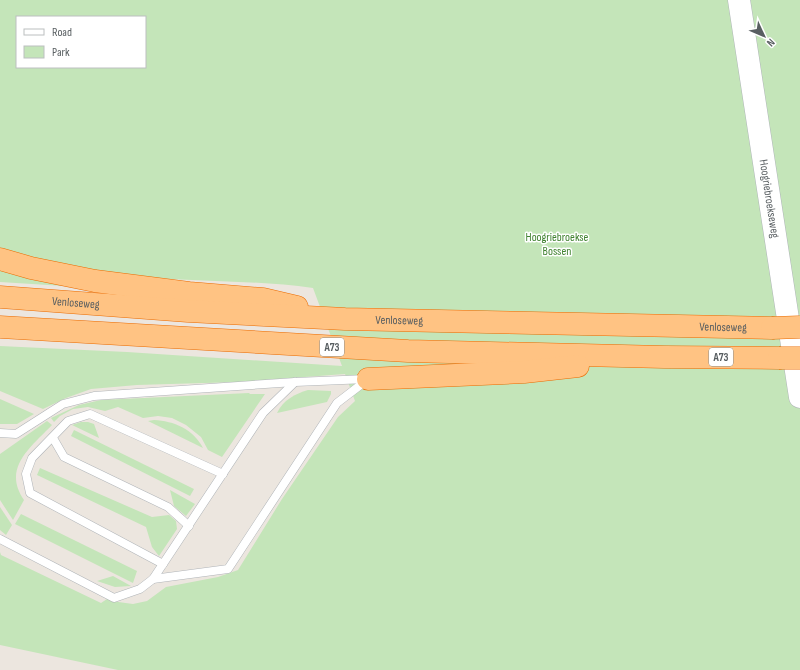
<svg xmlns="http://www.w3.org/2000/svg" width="800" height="670" font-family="'Sofia Sans Condensed',sans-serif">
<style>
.green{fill:#c4e5b9;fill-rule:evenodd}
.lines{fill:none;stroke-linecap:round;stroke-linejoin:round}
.lane-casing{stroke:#b0b4b8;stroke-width:9}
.secondary-casing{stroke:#afb5b8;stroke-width:23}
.highway-casing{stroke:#eb6b00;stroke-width:23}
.lane{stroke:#fff;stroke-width:8}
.secondary{stroke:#fff;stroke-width:22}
.highway{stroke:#ffc383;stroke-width:22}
.highway-bridge-casing{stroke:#eb6b00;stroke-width:23;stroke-linecap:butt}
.highway-bridge{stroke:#ffc383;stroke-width:22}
.labels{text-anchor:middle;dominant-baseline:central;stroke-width:3;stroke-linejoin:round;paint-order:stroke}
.shield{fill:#fff;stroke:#8a8e90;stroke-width:1}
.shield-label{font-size:11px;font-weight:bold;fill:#585e61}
.street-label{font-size:12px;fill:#585e61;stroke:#fff}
.park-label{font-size:12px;fill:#3f812f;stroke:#fff}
</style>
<rect width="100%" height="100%" fill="#ece6df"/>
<g class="green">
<path d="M 0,0 L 800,0 L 800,670 L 118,670 L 0,645 L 0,552 L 1,555 L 101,603 L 110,597 L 111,601 L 133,604 L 147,601 L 166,587 L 218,577 L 238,570 L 282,499 L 338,417 L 355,401 L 345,374 L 238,382 L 137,385 L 91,389 L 66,398 L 43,409 L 0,391 L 0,346 L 127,352 L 342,366 L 313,288 C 256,280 198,282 140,277 C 93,273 46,262 0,252 ZM 17,17 L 145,17 L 145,67 L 17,67 Z"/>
<path d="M 0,266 L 80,287 L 0,282 Z"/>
<path d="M 308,390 L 331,391 L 331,394 L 327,402 L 277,413 C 283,400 295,394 308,390 Z"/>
<path d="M 249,393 L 250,394 L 265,394 L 222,457 L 208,450 L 201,437 L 186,425 L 172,418 L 158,416 L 143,418 L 118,407 L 105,411 L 88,407 L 73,409 L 60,416 L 54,422 L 51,418 L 79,405 L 101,400 Z"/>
<path d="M 0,399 L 34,414 L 17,424 L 0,424 Z"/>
<path d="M 154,420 C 174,421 193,429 203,448 L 148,421 Z"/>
<path d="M 47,421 L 52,425 C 30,448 2,468 24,500 L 13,520 L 0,500 L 0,454 Z"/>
<path d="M 81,422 L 88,422 L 94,424 L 99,438 L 72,425 Z"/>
<path d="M 74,430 L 194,489 L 190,496 L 71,436 Z"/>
<path d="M 40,468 L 152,517 L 169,515 L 176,521 L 177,529 L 159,556 L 152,547 L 146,527 L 37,475 Z"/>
<path d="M 170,490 L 195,504 L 186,516 L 174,506 Z"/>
<path d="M 0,507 L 12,525 L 6,535 L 0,530 Z"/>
<path d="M 21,514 L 137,571 L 133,583 L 15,524 Z"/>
<path d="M 113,576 L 131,586 L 115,587 L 97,581 Z"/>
</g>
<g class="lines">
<defs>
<g id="lane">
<path d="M 0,433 L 16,434 L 63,404 L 94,396 L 295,382 L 367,379"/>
<path d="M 53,438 L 64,457 L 168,507 L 189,526"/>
<path d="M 0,539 L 114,598 L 140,589 L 153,579 L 263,413 L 295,382"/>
<path d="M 163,564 L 30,493 L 26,474 L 32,458 L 68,421 L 90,414 L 223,474"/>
<path d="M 153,579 L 228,569 L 337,403 L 367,380"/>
</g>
<g id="secondary">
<path id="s1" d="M 739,0 L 800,397"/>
</g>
<g id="highway">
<path d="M 0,259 L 31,268 L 95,281 L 189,293 L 263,299 L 297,307"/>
<path id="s2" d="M 0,297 L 188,311 L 345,319 L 772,328"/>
<path d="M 0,327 L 408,351 L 664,357 L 779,358"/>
<path d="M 368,379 L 524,372 L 578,366"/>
</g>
</defs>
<use href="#lane" class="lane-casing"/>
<use href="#secondary" class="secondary-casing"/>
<use href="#highway" class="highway-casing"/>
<use href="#lane" class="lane"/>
<use href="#secondary" class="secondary"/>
<use href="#highway" class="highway"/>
<defs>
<g id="highway-bridge">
<path d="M 772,328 L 800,327"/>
<path d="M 779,358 L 800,358"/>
</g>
</defs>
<use href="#highway-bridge" class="highway-bridge-casing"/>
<use href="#highway-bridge" class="highway-bridge"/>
</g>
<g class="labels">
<g class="shield">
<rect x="320" y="338" width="24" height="18" rx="3"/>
<rect x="709" y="348" width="24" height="18" rx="3"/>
</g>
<g class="shield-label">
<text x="332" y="347">A73</text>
<text x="721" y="357">A73</text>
</g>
<g class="street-label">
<text stroke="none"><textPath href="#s1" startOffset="201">Hoogriebroekseweg</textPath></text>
<text stroke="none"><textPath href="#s2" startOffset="76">Venloseweg</textPath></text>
<text stroke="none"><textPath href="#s2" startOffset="400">Venloseweg</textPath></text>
<text stroke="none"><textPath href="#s2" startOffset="724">Venloseweg</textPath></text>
</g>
<g class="park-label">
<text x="557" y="237">Hoogriebroekse<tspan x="557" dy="14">Bossen</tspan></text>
</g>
</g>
<rect x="16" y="16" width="130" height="52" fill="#ffffff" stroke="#bcbfc0"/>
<rect x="24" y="29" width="20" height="6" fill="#ffffff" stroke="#bcbfc0"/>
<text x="52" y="36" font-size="12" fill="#585e61">Road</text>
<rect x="24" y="46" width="20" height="12" fill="#c4e5b9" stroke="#bcbfc0"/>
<text x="52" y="56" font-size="12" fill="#585e61">Park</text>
<g transform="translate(764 36) rotate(134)" stroke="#ffffff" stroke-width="3" paint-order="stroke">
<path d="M0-3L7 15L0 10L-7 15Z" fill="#585e61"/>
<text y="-6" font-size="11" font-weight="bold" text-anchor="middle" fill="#585e61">N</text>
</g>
</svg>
